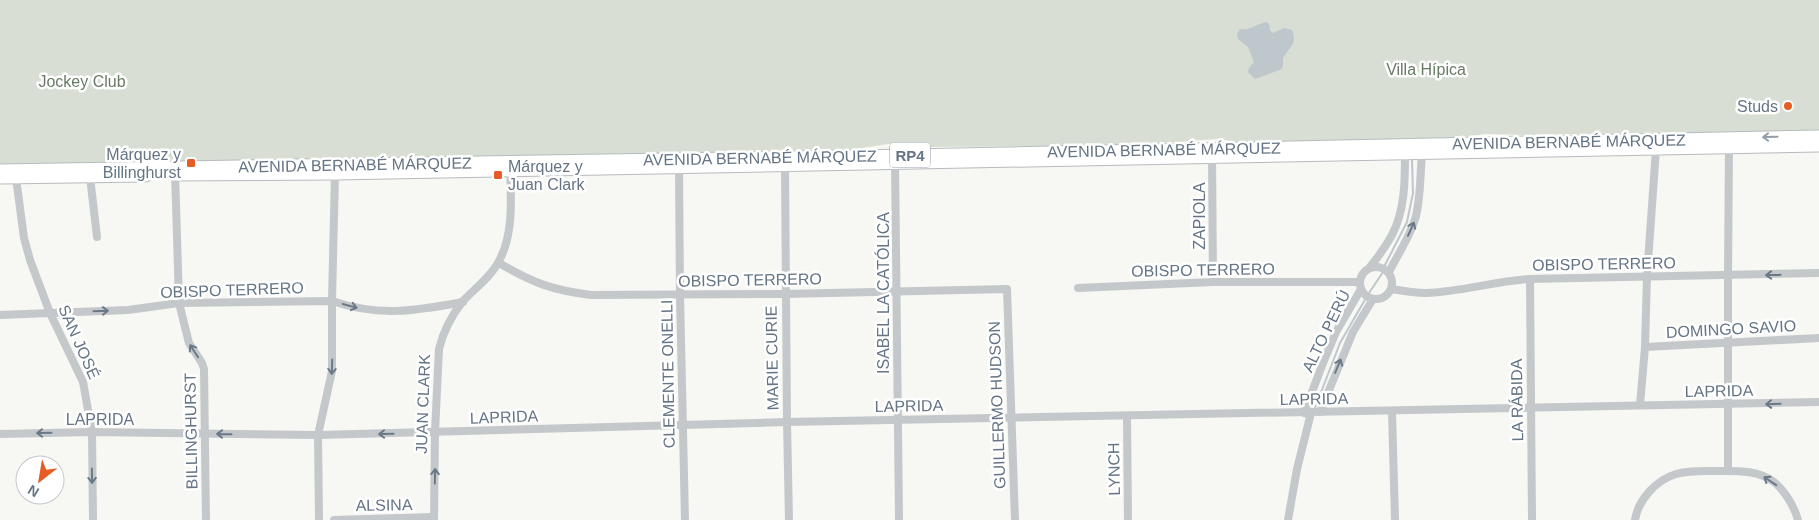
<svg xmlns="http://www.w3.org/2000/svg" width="1819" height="520" font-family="Arial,sans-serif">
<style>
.green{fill:#d8ded4}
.water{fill:#bdc7cc}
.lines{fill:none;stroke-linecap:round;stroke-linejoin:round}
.stream{stroke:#bdc7cc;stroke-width:2}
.primary-casing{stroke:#b7bbbf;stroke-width:13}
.street{stroke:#c4c8cb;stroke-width:8}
.primary{stroke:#fff;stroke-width:11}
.oneway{stroke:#939eaa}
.oneway2{stroke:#6a7988}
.poi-dot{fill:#e75b24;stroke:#fff;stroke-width:2}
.labels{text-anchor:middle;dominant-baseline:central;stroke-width:5;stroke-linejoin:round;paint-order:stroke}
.shield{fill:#fff;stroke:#939eaa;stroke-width:1}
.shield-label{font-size:15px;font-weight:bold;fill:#657585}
.park-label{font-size:16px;fill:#687c64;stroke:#fff}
.poi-label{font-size:16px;fill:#657585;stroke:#fff;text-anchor:end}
.street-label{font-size:16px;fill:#657585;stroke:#fff}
</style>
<rect width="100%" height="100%" fill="#f7f7f3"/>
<path class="green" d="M 0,0 L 1819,0 L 1819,132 L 1528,135 L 1485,134 L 1465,137 L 1358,142 L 1247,144 L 1219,139 L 1187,141 L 1167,145 L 929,147 L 888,144 L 843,151 L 536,158 L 510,156 L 464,158 L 0,164 Z"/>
<path class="water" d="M 1266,22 L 1269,24 L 1270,30 L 1273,33 L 1284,28 L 1292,30 C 1298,43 1289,48 1283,58 L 1283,65 L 1282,69 L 1255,79 L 1248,72 L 1249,68 L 1254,62 L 1248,47 L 1238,39 L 1237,34 L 1240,29 C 1249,31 1257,24 1266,22 Z"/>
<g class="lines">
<g class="stream">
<path d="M 1385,265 L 1407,222 L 1413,193 L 1412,159"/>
<path d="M 1369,293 L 1383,272"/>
<path d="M 1315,408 L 1340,343 L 1366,298"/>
</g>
<defs>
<g id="primary">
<path d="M 0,170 L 909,155 L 1819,136"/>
<path d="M 174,175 L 335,174 L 1819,146"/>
<path d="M 0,178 L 146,176"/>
</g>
</defs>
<use href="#primary" class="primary-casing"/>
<g class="street">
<path d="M 1212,154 L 1213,282"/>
<path d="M 895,160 L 899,520"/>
<path d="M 785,166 L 787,422 L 789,520"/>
<path d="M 679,168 L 680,295 L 685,520"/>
<path d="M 175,172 L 179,303 L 189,343 L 202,363 L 204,369 L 206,520"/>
<path d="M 90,177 L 97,237"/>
<path d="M 16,178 L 24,238 L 30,260 L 50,313 L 83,382 L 92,432 L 93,520"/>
<path d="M 499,263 C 533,283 552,290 591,295 L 785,294 L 1007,289 L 1015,520"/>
<circle cx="1376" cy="283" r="16"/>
<path d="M 1370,267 C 1378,257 1386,246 1392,235 C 1405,210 1405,181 1405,154"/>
<path d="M 1389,272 C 1398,254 1411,235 1416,216 C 1421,195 1420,174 1422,154"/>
<path d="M 1530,279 L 1532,520"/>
<path d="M 1078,288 L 1213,282 L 1360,282"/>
<path d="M 1392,289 C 1403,291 1415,293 1426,293 C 1461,292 1495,281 1530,279 L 1819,273"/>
<path d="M 0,315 L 128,310 L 179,303 L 332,301 C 379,317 415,311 463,302"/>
<path d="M 1645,347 L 1819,338"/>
<path d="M 1640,405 L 1645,347 L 1647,276 L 1656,149"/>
<path d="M 1320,412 L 1353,332 L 1373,299"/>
<path d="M 1392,412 L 1395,520"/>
<path d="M 1304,413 L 1323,363 L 1336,332 L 1361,289"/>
<path d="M 1127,417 L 1128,520"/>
<path d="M 0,434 L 92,432 L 318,435 L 787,422 L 1819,402"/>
<path d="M 1728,471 L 1728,276 L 1729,147"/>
<path d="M 319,520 L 318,435 L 332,371 L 332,301 L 335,174"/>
<path d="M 334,520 L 434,517"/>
<path d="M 434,520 L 435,432 L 439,349 C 443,332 452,315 463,301 C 475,288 491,277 499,261 C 514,234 511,197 510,166"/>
<path d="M 1288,520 L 1297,469 L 1311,413"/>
<path d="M 1635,520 C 1638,500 1656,480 1676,474 C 1689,470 1705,471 1718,471 C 1737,471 1758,470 1774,482 C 1785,491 1794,506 1798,520"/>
</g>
<use href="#primary" class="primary"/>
</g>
<defs><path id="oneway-shaft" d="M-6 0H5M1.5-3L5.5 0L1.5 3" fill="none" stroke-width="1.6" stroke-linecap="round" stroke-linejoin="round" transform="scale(1.25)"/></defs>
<use class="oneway" href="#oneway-shaft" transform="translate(1770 137) rotate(179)"/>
<g class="oneway2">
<use href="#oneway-shaft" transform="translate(1411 229) rotate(-66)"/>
<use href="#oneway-shaft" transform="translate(1773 275) rotate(179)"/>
<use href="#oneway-shaft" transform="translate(350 306) rotate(15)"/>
<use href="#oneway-shaft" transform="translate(101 311) rotate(-2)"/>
<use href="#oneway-shaft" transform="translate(194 351) rotate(-123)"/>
<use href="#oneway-shaft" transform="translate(1338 366) rotate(-67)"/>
<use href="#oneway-shaft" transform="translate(332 367) rotate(92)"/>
<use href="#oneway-shaft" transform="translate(1773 404) rotate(178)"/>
<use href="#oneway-shaft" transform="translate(44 433) rotate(179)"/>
<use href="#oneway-shaft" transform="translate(224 434) rotate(-179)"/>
<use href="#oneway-shaft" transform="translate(386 434) rotate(179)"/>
<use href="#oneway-shaft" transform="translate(92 476) rotate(89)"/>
<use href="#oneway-shaft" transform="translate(435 476) rotate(-89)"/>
<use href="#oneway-shaft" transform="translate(1770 481) rotate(-146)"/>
</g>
<g class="poi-dot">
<circle cx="1788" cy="106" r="5"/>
<rect x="186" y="158" width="10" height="10" rx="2.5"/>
<rect x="493" y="170" width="10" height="10" rx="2.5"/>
</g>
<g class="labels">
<rect class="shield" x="890" y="142.5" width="40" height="25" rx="4"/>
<g class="shield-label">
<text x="910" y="155">RP4</text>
</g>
<g class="park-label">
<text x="1426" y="69">Villa Hípica</text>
<text x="82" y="81">Jockey Club</text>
</g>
<g class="poi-label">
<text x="1778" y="106">Studs</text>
<text x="181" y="154">Márquez y<tspan x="181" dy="18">Billinghurst</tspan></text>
<text x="508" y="166" text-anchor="start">Márquez y<tspan x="508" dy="18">Juan Clark</tspan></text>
</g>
<g class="street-label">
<text transform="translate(1569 142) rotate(-1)">AVENIDA BERNABÉ MÁRQUEZ</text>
<text transform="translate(1164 150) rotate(-1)">AVENIDA BERNABÉ MÁRQUEZ</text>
<text transform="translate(760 158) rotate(-1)">AVENIDA BERNABÉ MÁRQUEZ</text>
<text transform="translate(355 165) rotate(-1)">AVENIDA BERNABÉ MÁRQUEZ</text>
<text transform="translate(1199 216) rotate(-90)">ZAPIOLA</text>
<text transform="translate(1604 264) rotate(-1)">OBISPO TERRERO</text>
<text transform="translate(1203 270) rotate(-1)">OBISPO TERRERO</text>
<text transform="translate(750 280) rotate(-1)">OBISPO TERRERO</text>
<text transform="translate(232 290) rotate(-2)">OBISPO TERRERO</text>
<text transform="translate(883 293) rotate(-90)">ISABEL LA CATÓLICA</text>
<text transform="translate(1731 329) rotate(-3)">DOMINGO SAVIO</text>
<text transform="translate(1326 331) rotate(-64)">ALTO PERÚ</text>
<text transform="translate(79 342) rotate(66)">SAN JOSÉ</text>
<text transform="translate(772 358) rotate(-91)">MARIE CURIE</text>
<text transform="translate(668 374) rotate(-91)">CLEMENTE ONELLI</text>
<text transform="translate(1719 391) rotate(-1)">LAPRIDA</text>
<text transform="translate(1314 399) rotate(-1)">LAPRIDA</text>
<text transform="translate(1517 400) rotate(-91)">LA RÁBIDA</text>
<text transform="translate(423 404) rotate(-88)">JUAN CLARK</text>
<text transform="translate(997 405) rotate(-92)">GUILLERMO HUDSON</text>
<text transform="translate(909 406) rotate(-1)">LAPRIDA</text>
<text transform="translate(504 417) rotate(-2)">LAPRIDA</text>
<text x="100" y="419">LAPRIDA</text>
<text transform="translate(191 431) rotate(-91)">BILLINGHURST</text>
<text transform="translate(1114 469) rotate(-91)">LYNCH</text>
<text transform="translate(384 505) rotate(-1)">ALSINA</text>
</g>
</g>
<g transform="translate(40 480) rotate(211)"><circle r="24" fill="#ffffff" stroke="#c1c8ce"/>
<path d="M0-4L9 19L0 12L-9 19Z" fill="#e75b24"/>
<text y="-8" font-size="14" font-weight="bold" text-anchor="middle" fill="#657585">N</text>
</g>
</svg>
